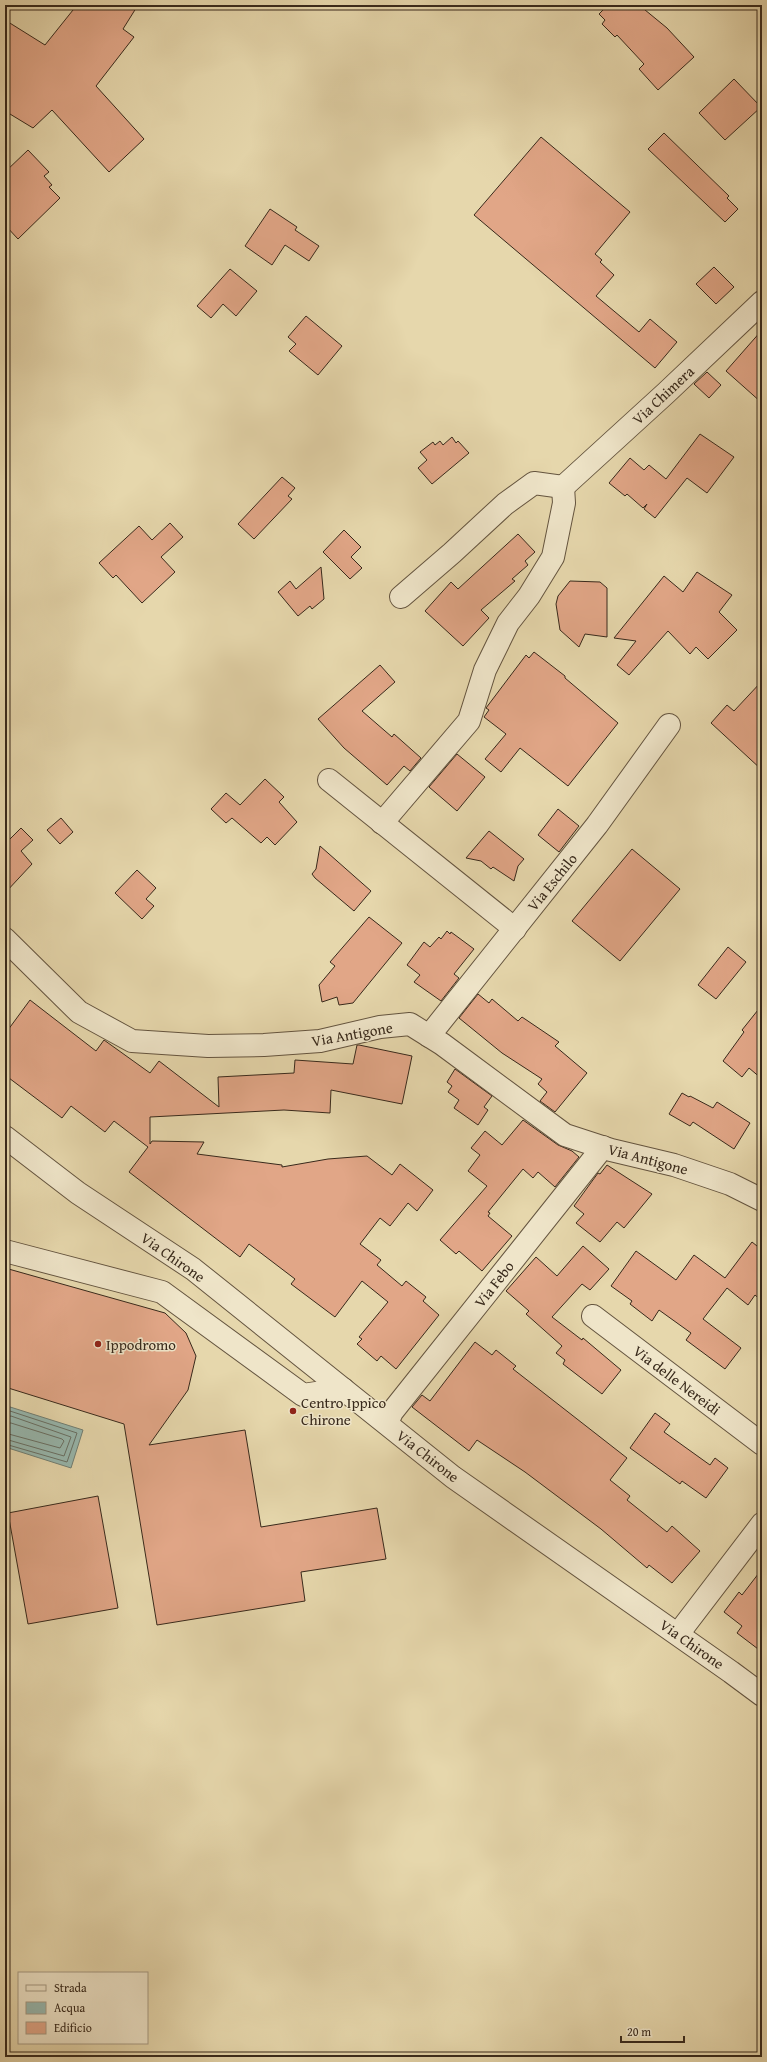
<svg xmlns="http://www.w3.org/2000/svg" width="767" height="2062" font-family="'Gentium Book Plus',serif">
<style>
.water{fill:#97b8af;stroke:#717f74}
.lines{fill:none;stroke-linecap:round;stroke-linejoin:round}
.shore{stroke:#687065;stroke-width:1}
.building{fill:#e1a687;stroke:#38291b}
.minor-casing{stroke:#64543f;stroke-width:24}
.minor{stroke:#efe5c9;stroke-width:22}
.poi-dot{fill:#8f2418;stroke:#efe5c9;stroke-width:1.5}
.labels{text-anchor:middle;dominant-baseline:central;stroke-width:3;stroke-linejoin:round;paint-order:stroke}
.street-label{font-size:15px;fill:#38291b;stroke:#efe5c9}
.poi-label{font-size:15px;fill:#38291b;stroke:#efe5c9;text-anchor:start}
</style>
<rect width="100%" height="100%" fill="#e6d7ac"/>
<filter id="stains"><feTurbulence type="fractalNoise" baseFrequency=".005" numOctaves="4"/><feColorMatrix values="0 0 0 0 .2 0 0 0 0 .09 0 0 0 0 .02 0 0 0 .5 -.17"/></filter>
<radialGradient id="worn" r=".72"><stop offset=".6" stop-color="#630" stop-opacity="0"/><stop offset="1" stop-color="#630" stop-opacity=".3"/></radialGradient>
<path class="water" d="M 7,1406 L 83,1430 L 71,1468 L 5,1447 L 5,1414 Z"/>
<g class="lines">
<g class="shore">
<path d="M 5,1412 L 10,1411 L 77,1433 L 67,1462 L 5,1444"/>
<path d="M 5,1417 L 11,1416 L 71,1437 L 64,1456 L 5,1439"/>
<path d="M 5,1423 L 11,1423 L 62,1439 L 64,1441 L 60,1448 L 5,1433"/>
</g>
</g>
<g class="building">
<path d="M 77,5 L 138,5 L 123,29 L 134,37 L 96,86 L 144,139 L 109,172 L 52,110 L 33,128 L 5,111 L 5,20 L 45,45 Z"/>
<path d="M 608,5 L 639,5 L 667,28 L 694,57 L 658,90 L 639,69 L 644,64 L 617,35 L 615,37 L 602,24 L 605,20 L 599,14 Z"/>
<path d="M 734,79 L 761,107 L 725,140 L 699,113 Z"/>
<path d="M 664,133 L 729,196 L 727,198 L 738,209 L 725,222 L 648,149 Z"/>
<path d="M 541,137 L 630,212 L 595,254 L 602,260 L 600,262 L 614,275 L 596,296 L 639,332 L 650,319 L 677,342 L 655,368 L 474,215 Z"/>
<path d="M 28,150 L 49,172 L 44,176 L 52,185 L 49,187 L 60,198 L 18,239 L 5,225 L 5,172 Z"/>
<path d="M 270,209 L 297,227 L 295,230 L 319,246 L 309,261 L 285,245 L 272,265 L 245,246 Z"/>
<path d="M 714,267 L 734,287 L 716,304 L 696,284 Z"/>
<path d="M 230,269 L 257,291 L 236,316 L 223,304 L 211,318 L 197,306 Z"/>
<path d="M 306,316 L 342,346 L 318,375 L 289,351 L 296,344 L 288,337 Z"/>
<path d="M 762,330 L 762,403 L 726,371 Z"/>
<path d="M 707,372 L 721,385 L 709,398 L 694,384 Z"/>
<path d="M 700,434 L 734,457 L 707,493 L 687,478 L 655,518 L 644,509 L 647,504 L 643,508 L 627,494 L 625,496 L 609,483 L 630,458 L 644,470 L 649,465 L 666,479 Z"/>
<path d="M 452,437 L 456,443 L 458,441 L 469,453 L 432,484 L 418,468 L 427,460 L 420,452 L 433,442 L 435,445 L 440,441 L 443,445 Z"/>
<path d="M 282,477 L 295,488 L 288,496 L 292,499 L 254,539 L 238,524 Z"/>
<path d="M 170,523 L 183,537 L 161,557 L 175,572 L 142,603 L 116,575 L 113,578 L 99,563 L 139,526 L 152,540 Z"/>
<path d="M 344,530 L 361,547 L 351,557 L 362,568 L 350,579 L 323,552 Z"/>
<path d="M 518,534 L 535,552 L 525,561 L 528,565 L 512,579 L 515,581 L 481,610 L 489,618 L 463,646 L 425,611 L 451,582 L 458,589 Z"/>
<path d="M 321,567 L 324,599 L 312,609 L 310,606 L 298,616 L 278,592 L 290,581 L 296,589 Z"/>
<path d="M 697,572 L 732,595 L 719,612 L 737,630 L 708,659 L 696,647 L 690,654 L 668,631 L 629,675 L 617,665 L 636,641 L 614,638 L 664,576 L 683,592 Z"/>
<path d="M 570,581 L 600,582 L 607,588 L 607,637 L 585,634 L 579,647 L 560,630 L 556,604 L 558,596 Z"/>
<path d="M 534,652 L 565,676 L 565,678 L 618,723 L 568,786 L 520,748 L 501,772 L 485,759 L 506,734 L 484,717 L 489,710 L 486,708 L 526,655 L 529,658 Z"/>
<path d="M 380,665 L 395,682 L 362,711 L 392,737 L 394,734 L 421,758 L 410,771 L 404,766 L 387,785 L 344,748 L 318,719 Z"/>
<path d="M 762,681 L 762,770 L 711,723 L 727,705 L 734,711 Z"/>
<path d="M 457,754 L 485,777 L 457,811 L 429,787 Z"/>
<path d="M 265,779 L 284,797 L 279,802 L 297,822 L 275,845 L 267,837 L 261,843 L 232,818 L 226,823 L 211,809 L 226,793 L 240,805 Z"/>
<path d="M 558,809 L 579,826 L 559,852 L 538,835 Z"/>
<path d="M 61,818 L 73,832 L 60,844 L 47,830 Z"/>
<path d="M 21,828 L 33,840 L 21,851 L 32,864 L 5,893 L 5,834 L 10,839 Z"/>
<path d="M 489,831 L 524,859 L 518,866 L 514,881 L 493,867 L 491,869 L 481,861 L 466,858 Z"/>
<path d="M 320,846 L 371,891 L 354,911 L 315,878 L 312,874 L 316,869 Z"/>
<path d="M 632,849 L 680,889 L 620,961 L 572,921 Z"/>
<path d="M 137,870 L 156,888 L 146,899 L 154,906 L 142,919 L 115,893 Z"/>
<path d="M 369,917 L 402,943 L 353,1003 L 339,1005 L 337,997 L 322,1002 L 319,985 L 335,966 L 330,962 Z"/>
<path d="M 447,931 L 450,934 L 451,932 L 474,949 L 454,974 L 459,978 L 441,1001 L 414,982 L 420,975 L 407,965 L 424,942 L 430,947 L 439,937 L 441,939 Z"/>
<path d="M 728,947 L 746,962 L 716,999 L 698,985 Z"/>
<path d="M 478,994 L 489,1003 L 492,999 L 518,1021 L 522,1017 L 559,1042 L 555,1046 L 587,1073 L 555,1112 L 540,1101 L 547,1092 L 538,1084 L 542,1079 L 502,1053 L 459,1018 Z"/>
<path d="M 30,1000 L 96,1051 L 104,1040 L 150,1073 L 159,1061 L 219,1107 L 218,1077 L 294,1073 L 295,1060 L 353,1064 L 357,1045 L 359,1045 L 412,1056 L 402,1104 L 331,1090 L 330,1113 L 284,1110 L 150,1117 L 150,1144 L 152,1141 L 204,1142 L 197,1154 L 282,1165 L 282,1167 L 328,1159 L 367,1156 L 392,1175 L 400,1164 L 433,1190 L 417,1211 L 408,1203 L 390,1226 L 380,1218 L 360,1244 L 381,1260 L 377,1265 L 402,1286 L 406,1281 L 426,1297 L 423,1301 L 439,1315 L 396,1369 L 381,1356 L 377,1361 L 357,1344 L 362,1339 L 359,1337 L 388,1302 L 362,1281 L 335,1317 L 291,1284 L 295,1279 L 249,1244 L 240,1257 L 129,1172 L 148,1147 L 114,1121 L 105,1132 L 71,1106 L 62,1118 L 5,1075 L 5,1034 Z"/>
<path d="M 762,1005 L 762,1079 L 749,1068 L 742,1077 L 723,1061 L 744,1032 L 742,1030 Z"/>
<path d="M 455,1069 L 492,1096 L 484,1107 L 488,1110 L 478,1125 L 454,1108 L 459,1100 L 448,1092 L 452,1086 L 447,1082 Z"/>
<path d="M 682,1093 L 689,1097 L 690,1096 L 713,1108 L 717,1102 L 750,1123 L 734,1149 L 693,1122 L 690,1126 L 669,1114 Z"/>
<path d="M 523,1120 L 558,1145 L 572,1151 L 579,1157 L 555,1187 L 538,1172 L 533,1178 L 523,1169 L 488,1212 L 490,1213 L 488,1216 L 512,1236 L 482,1271 L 459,1251 L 456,1254 L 440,1240 L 487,1186 L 468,1171 L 480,1155 L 471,1148 L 485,1131 L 502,1145 Z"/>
<path d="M 607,1165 L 652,1194 L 624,1228 L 617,1222 L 600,1242 L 576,1223 L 584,1214 L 574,1206 L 598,1173 L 600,1174 Z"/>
<path d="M 752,1242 L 762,1250 L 762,1301 L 755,1295 L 748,1305 L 727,1288 L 703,1319 L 741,1348 L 725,1369 L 686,1340 L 691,1333 L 659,1310 L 652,1321 L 630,1304 L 632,1301 L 611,1286 L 636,1251 L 676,1280 L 694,1255 L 725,1278 Z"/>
<path d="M 583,1246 L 609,1269 L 590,1290 L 582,1284 L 552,1317 L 582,1340 L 583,1338 L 621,1370 L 602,1394 L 563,1364 L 565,1360 L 556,1353 L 562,1346 L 526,1314 L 529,1311 L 506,1291 L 536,1257 L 557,1276 Z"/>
<path d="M 5,1268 L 165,1313 L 186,1333 L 196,1356 L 188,1390 L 149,1445 L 245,1430 L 261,1527 L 377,1508 L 386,1559 L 301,1572 L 305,1601 L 157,1625 L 124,1424 L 5,1387 Z"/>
<path d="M 475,1342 L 492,1355 L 496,1350 L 516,1366 L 513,1369 L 627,1458 L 610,1480 L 630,1496 L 627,1500 L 667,1532 L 672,1526 L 700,1551 L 672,1583 L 649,1565 L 647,1568 L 601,1529 L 525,1472 L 477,1440 L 469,1451 L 412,1407 L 422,1395 L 430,1401 Z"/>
<path d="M 655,1413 L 670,1424 L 664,1432 L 710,1465 L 715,1458 L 728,1468 L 706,1498 L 682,1481 L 680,1484 L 630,1448 Z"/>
<path d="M 98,1496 L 118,1608 L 28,1624 L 8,1513 Z"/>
<path d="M 762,1569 L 762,1652 L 737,1633 L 742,1626 L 724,1612 L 739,1592 L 742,1595 Z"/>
</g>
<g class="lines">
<defs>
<g id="minor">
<path d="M 563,487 L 666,393 L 762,302"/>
<path d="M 401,597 L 452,553 L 505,504 L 534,483 L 563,487"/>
<path d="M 329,780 L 515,929"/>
<path d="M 382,823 L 469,721 L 485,670 L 508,623 L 529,596 L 553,557 L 564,503 L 563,487"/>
<path d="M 5,939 L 79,1012 L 132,1041 L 208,1046 L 264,1045 L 320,1041 L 380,1027 L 410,1024 L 442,1044 L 565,1135 L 611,1150 L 674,1165 L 730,1184 L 762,1200"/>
<path d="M 429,1036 L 597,825 L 669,725"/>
<path d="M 5,1137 L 78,1193 L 193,1269 L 453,1477 L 731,1672 L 762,1695"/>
<path d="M 5,1251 L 162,1292 L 303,1395 L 343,1389"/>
<path d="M 593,1316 L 762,1444"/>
<path d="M 387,1423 L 392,1412 L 603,1147"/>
<path d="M 678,1634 L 762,1524"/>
</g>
</defs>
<use href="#minor" class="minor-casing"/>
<use href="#minor" class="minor"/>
</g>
<g class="poi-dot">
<circle cx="98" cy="1344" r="4"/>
<circle cx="293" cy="1411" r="4"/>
</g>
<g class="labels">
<g class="street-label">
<text transform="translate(663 395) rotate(-43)">Via Chimera</text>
<text transform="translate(552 882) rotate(-51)">Via Eschilo</text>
<text transform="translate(352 1034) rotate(-10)">Via Antigone</text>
<text transform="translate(648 1159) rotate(15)">Via Antigone</text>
<text transform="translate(173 1257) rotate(35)">Via Chirone</text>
<text transform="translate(494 1284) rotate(-52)">Via Febo</text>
<text transform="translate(677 1380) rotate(37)">Via delle Nereidi</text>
<text transform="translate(428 1456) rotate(38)">Via Chirone</text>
<text transform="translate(692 1644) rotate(35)">Via Chirone</text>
</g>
<g class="poi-label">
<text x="106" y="1344">Ippodromo</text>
<text x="301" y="1402">Centro Ippico<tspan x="301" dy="17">Chirone</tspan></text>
</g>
</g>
<rect width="767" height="2062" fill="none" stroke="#e6d7ac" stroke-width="20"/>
<rect x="6" y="6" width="755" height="2050" fill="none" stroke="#38291b" stroke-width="2"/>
<rect x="10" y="10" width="747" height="2042" fill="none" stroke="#38291b"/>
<rect x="18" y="1972" width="130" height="72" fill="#efe5c9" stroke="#a69a83"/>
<rect x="26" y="1985" width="20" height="6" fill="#efe5c9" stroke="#a69a83"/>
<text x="54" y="1992" font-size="12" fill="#38291b">Strada</text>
<rect x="26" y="2002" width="20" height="12" fill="#97b8af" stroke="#a69a83"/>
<text x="54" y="2012" font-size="12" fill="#38291b">Acqua</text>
<rect x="26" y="2022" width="20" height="12" fill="#e1a687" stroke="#a69a83"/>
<text x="54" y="2032" font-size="12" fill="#38291b">Edificio</text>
<path d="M621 2036v6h63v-6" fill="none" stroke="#38291b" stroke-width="2"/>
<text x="627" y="2036" font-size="12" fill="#38291b" stroke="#efe5c9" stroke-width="3" paint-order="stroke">20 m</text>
<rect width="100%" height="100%" filter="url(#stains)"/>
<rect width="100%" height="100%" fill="url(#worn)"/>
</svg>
